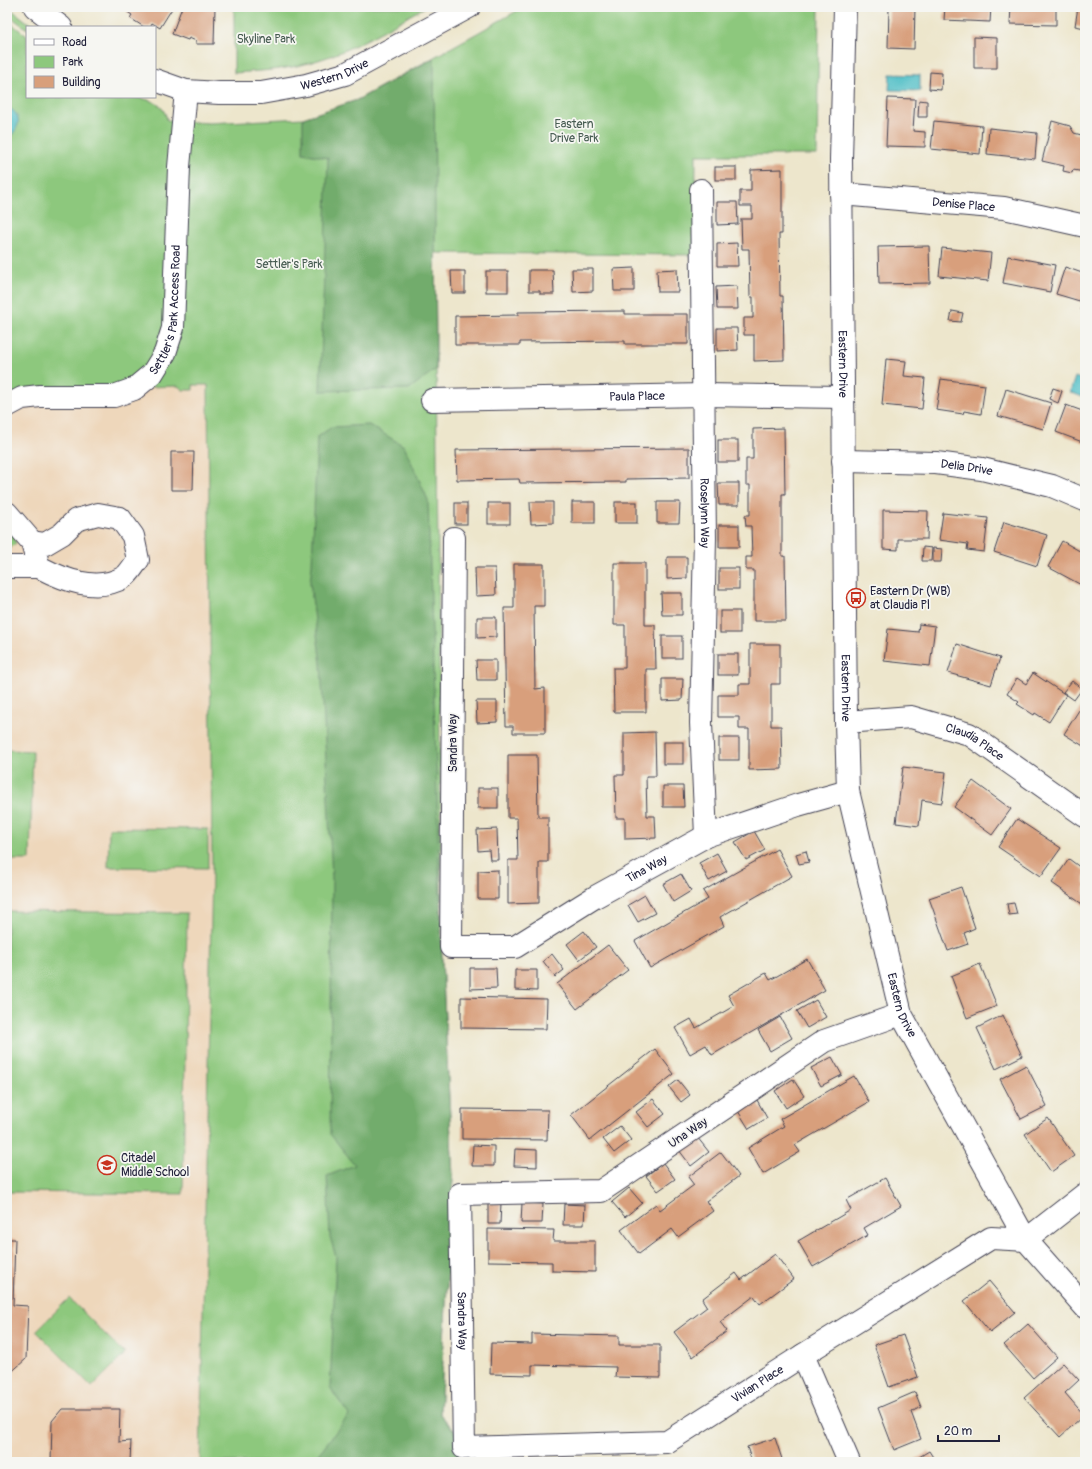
<svg xmlns="http://www.w3.org/2000/svg" width="1092" height="1469" font-family="Pangolin,sans-serif">
<style>
.built{fill:#eed7bb}
.green{fill:#8dc87d;stroke:#58755c}
.forest{fill:#72ac6c;stroke:#4a6754}
.water{fill:#52c0c7;stroke:#3a7181}
.building{fill:#d89f7b}
.lines{fill:none;stroke-linecap:round;stroke-linejoin:round}
.minor-casing{stroke:#403f51;stroke-width:24}
.tertiary-casing{stroke:#403f51;stroke-width:24}
.minor{stroke:#fff;stroke-width:22}
.tertiary{stroke:#fff;stroke-width:22}
.labels{text-anchor:middle;dominant-baseline:central;stroke-width:3.5;stroke-linejoin:round;paint-order:stroke}
.park-label{font-size:12px;fill:#475c52;stroke:#f6f6f2}
.street-label{font-size:12px;fill:#22223b;stroke:#f6f6f2}
.poi-label{font-size:12px;fill:#22223b;stroke:#f6f6f2;text-anchor:start}
</style>
<rect width="100%" height="100%" fill="#f6f6f2"/>
<filter id="ink" filterUnits="userSpaceOnUse"><feTurbulence type="fractalNoise" baseFrequency=".025" numOctaves="2"/><feDisplacementMap in="SourceGraphic" scale="8" xChannelSelector="R" yChannelSelector="G"/><feConvolveMatrix kernelMatrix="1 2 1 2 8 2 1 2 1" color-interpolation-filters="sRGB"/></filter>
<filter id="wash" filterUnits="userSpaceOnUse"><feTurbulence type="fractalNoise" baseFrequency=".012" numOctaves="4" result="noise"/><feDisplacementMap in="SourceGraphic" scale="16" xChannelSelector="R" yChannelSelector="G"/><feGaussianBlur stdDeviation="0.9" result="paint"/><feColorMatrix in="noise" values="0 0 0 0 0 0 0 0 0 0 0 0 0 0 0 0 0 1.4 0 .05"/><feComposite in="paint" operator="in"/></filter>
<g filter="url(#wash)">
<rect width="100%" height="100%" fill="#ede6cc"/>
<path class="built" d="M 208,385 L 212,868 L 200,1462 L 7,1462 L 7,391 Z"/>
<g class="green">
<path d="M 7,7 L 8,7 L 34,27 L 27,27 L 27,29 L 7,14 Z"/>
<path d="M 234,7 L 425,7 C 389,27 352,51 312,62 C 287,70 260,71 234,73 Z"/>
<path d="M 524,7 L 819,7 L 817,155 L 696,155 L 695,255 L 435,253 L 442,959 L 453,1177 L 440,1414 L 483,1462 L 200,1462 L 212,868 L 208,385 L 193,385 L 193,390 L 183,390 L 178,386 L 88,389 L 7,397 L 7,20 L 27,36 L 27,97 L 133,97 C 148,99 164,102 167,120 L 209,123 L 303,118 L 357,100 Z"/>
<path d="M 7,528 L 14,536 L 16,543 L 11,548 L 7,550 Z"/>
<path d="M 7,750 L 33,751 L 30,860 L 7,860 Z"/>
<path d="M 109,828 L 208,829 L 208,868 L 108,867 Z"/>
<path d="M 7,911 L 187,913 L 183,1194 L 7,1192 Z"/>
<path d="M 69,1298 L 125,1354 L 92,1387 L 36,1331 Z"/>
</g>
<g class="forest">
<path d="M 434,58 L 436,369 L 409,389 L 320,391 L 328,158 L 303,153 L 303,118 L 357,100 Z"/>
<path d="M 369,425 L 404,446 L 428,500 L 442,959 L 453,1177 L 440,1414 L 478,1462 L 320,1462 L 316,1457 L 349,1415 L 330,1388 L 336,1257 L 330,1237 L 327,1176 L 355,1165 L 330,1134 L 332,877 L 321,664 L 310,583 L 312,565 L 317,437 L 332,427 Z"/>
</g>
<g class="water">
<path d="M 890,74 L 920,75 L 920,91 L 889,90 Z"/>
<path d="M 7,107 C 24,115 20,129 7,139 Z"/>
<path d="M 1075,377 L 1085,381 L 1085,398 L 1070,392 Z"/>
</g>
<g id="blocks">
<g class="building">
<path d="M 124,7 L 173,7 L 160,28 L 152,23 L 150,27 L 144,27 L 130,18 L 132,15 L 123,9 Z"/>
<path d="M 182,7 L 215,7 L 214,44 L 196,44 L 196,41 L 189,38 L 188,40 L 172,34 Z"/>
<path d="M 889,7 L 915,7 L 914,49 L 888,48 Z"/>
<path d="M 945,7 L 991,7 L 990,22 L 944,20 Z"/>
<path d="M 1011,7 L 1056,7 L 1056,25 L 1010,24 Z"/>
<path d="M 1078,7 L 1085,7 L 1085,28 L 1075,26 Z"/>
<path d="M 974,37 L 997,38 L 997,68 L 974,68 Z"/>
<path d="M 930,72 L 942,73 L 941,90 L 929,89 Z"/>
<path d="M 888,98 L 915,99 L 913,131 L 925,132 L 925,147 L 886,146 Z"/>
<path d="M 919,100 L 927,101 L 927,117 L 918,117 Z"/>
<path d="M 934,121 L 982,126 L 980,154 L 931,149 Z"/>
<path d="M 1052,121 L 1070,126 L 1074,133 L 1085,136 L 1085,172 L 1073,170 L 1072,173 L 1063,171 L 1064,166 L 1042,161 Z"/>
<path d="M 989,128 L 1037,133 L 1035,159 L 987,154 Z"/>
<rect x="715" y="167" width="21" height="13"/>
<path d="M 782,169 L 782,234 L 779,234 L 780,296 L 783,296 L 784,360 L 754,361 L 754,335 L 744,335 L 744,318 L 753,318 L 753,297 L 750,297 L 749,249 L 742,249 L 741,219 L 752,219 L 752,206 L 740,206 L 740,191 L 751,191 L 751,170 Z"/>
<path d="M 717,202 L 737,202 L 738,224 L 717,225 Z"/>
<path d="M 737,243 L 738,266 L 717,266 L 717,244 Z"/>
<path d="M 929,246 L 930,283 L 879,284 L 878,247 Z"/>
<path d="M 942,248 L 991,253 L 988,281 L 939,276 Z"/>
<path d="M 1008,256 L 1055,265 L 1050,292 L 1003,283 Z"/>
<path d="M 1065,267 L 1085,274 L 1085,311 L 1081,310 L 1083,302 L 1056,294 Z"/>
<path d="M 634,268 L 634,291 L 614,291 L 613,269 Z"/>
<path d="M 572,269 L 593,269 L 593,291 L 573,292 Z"/>
<path d="M 677,269 L 678,292 L 658,292 L 657,270 Z"/>
<path d="M 529,270 L 553,270 L 554,294 L 540,294 L 540,291 L 529,291 Z"/>
<path d="M 451,271 L 465,271 L 465,293 L 452,293 Z"/>
<rect x="486" y="271" width="22" height="21"/>
<path d="M 737,286 L 738,309 L 717,309 L 716,287 Z"/>
<path d="M 625,311 L 625,314 L 688,314 L 688,344 L 625,344 L 625,341 L 520,342 L 520,345 L 455,345 L 455,316 L 518,315 L 518,312 Z"/>
<path d="M 952,311 L 963,313 L 961,322 L 950,321 Z"/>
<path d="M 717,328 L 737,328 L 738,350 L 717,351 Z"/>
<path d="M 886,359 L 906,361 L 904,376 L 925,378 L 922,409 L 882,405 Z"/>
<path d="M 941,379 L 985,385 L 981,414 L 964,411 L 963,414 L 936,410 Z"/>
<path d="M 1053,388 L 1062,391 L 1058,403 L 1049,399 Z"/>
<path d="M 1006,389 L 1051,403 L 1043,429 L 998,416 Z"/>
<path d="M 1066,405 L 1085,412 L 1085,443 L 1056,432 Z"/>
<path d="M 784,428 L 785,494 L 782,494 L 782,556 L 785,556 L 786,621 L 754,621 L 754,570 L 746,570 L 746,557 L 752,557 L 751,526 L 746,526 L 745,515 L 750,515 L 750,485 L 746,485 L 746,459 L 753,459 L 753,429 Z"/>
<rect x="718" y="440" width="20" height="22"/>
<path d="M 689,448 L 689,478 L 626,479 L 626,482 L 520,483 L 519,479 L 457,480 L 456,450 Z"/>
<path d="M 171,452 L 194,452 L 193,490 L 171,490 Z"/>
<path d="M 718,483 L 739,483 L 739,505 L 719,505 Z"/>
<path d="M 530,502 L 553,502 L 553,523 L 531,524 Z"/>
<rect x="572" y="502" width="23" height="21"/>
<rect x="615" y="502" width="22" height="21"/>
<path d="M 657,502 L 680,502 L 679,523 L 657,523 Z"/>
<rect x="455" y="503" width="12" height="21"/>
<rect x="488" y="503" width="22" height="21"/>
<path d="M 883,510 L 928,511 L 927,539 L 898,539 L 898,550 L 883,549 Z"/>
<path d="M 943,513 L 988,518 L 984,552 L 967,550 L 968,544 L 939,540 Z"/>
<path d="M 1004,522 L 1047,535 L 1037,566 L 994,552 Z"/>
<rect x="719" y="525" width="20" height="22"/>
<path d="M 1062,541 L 1085,554 L 1085,587 L 1048,567 Z"/>
<path d="M 923,547 L 932,548 L 931,561 L 922,561 Z"/>
<path d="M 933,548 L 942,549 L 941,562 L 933,562 Z"/>
<path d="M 667,557 L 687,557 L 687,578 L 667,579 Z"/>
<path d="M 614,563 L 645,563 L 645,625 L 655,625 L 656,669 L 646,669 L 646,712 L 614,712 L 613,668 L 625,668 L 625,625 L 614,625 Z"/>
<path d="M 514,564 L 544,564 L 544,606 L 534,606 L 535,689 L 545,688 L 545,733 L 513,733 L 513,726 L 506,726 L 504,608 L 514,608 Z"/>
<path d="M 475,568 L 495,568 L 496,595 L 476,596 Z"/>
<rect x="719" y="568" width="20" height="21"/>
<path d="M 661,593 L 682,593 L 682,615 L 662,615 Z"/>
<rect x="720" y="611" width="20" height="22"/>
<path d="M 477,617 L 496,617 L 496,637 L 477,638 Z"/>
<path d="M 919,624 L 935,626 L 930,666 L 884,661 L 888,629 L 918,632 Z"/>
<rect x="662" y="636" width="20" height="22"/>
<path d="M 750,644 L 780,644 L 780,684 L 771,684 L 771,726 L 781,726 L 782,769 L 749,770 L 749,729 L 739,729 L 739,717 L 718,717 L 718,695 L 739,695 L 739,684 L 750,684 Z"/>
<path d="M 957,644 L 1000,658 L 991,685 L 948,673 Z"/>
<rect x="718" y="654" width="20" height="21"/>
<path d="M 476,660 L 496,660 L 496,680 L 477,680 Z"/>
<path d="M 1033,673 L 1066,695 L 1049,722 L 1035,713 L 1034,715 L 1017,704 L 1019,702 L 1007,694 L 1017,678 L 1026,684 Z"/>
<path d="M 662,679 L 683,679 L 682,700 L 662,701 Z"/>
<path d="M 1072,681 L 1082,689 L 1074,700 L 1063,692 Z"/>
<path d="M 476,701 L 497,701 L 497,722 L 477,723 Z"/>
<path d="M 1081,707 L 1085,709 L 1085,747 L 1064,734 Z"/>
<path d="M 655,732 L 656,776 L 646,776 L 647,816 L 655,816 L 656,838 L 625,839 L 625,818 L 616,818 L 615,775 L 624,775 L 624,733 Z"/>
<rect x="719" y="738" width="20" height="22"/>
<rect x="663" y="742" width="20" height="22"/>
<path d="M 508,755 L 537,755 L 538,817 L 548,817 L 548,862 L 539,862 L 539,903 L 508,904 L 508,860 L 518,860 L 517,818 L 508,818 Z"/>
<path d="M 903,767 L 946,772 L 942,803 L 922,800 L 919,826 L 896,823 Z"/>
<path d="M 973,781 L 1011,809 L 992,835 L 954,807 Z"/>
<path d="M 663,786 L 683,786 L 684,807 L 663,807 Z"/>
<rect x="478" y="788" width="20" height="20"/>
<path d="M 1017,819 L 1061,848 L 1041,876 L 998,847 Z"/>
<path d="M 497,829 L 498,860 L 490,860 L 489,850 L 478,851 L 477,830 Z"/>
<path d="M 754,831 L 765,850 L 746,860 L 735,842 Z"/>
<path d="M 777,849 L 792,876 L 720,917 L 724,926 L 650,968 L 635,941 L 708,899 L 703,891 Z"/>
<path d="M 806,851 L 809,862 L 799,864 L 796,854 Z"/>
<path d="M 717,853 L 727,871 L 709,881 L 699,863 Z"/>
<path d="M 1069,859 L 1085,871 L 1085,906 L 1052,883 Z"/>
<path d="M 498,870 L 498,899 L 478,899 L 478,871 Z"/>
<path d="M 681,874 L 691,891 L 673,902 L 663,884 Z"/>
<path d="M 961,887 L 975,928 L 964,933 L 968,944 L 948,951 L 929,898 Z"/>
<path d="M 645,895 L 655,913 L 638,922 L 628,905 Z"/>
<path d="M 1014,903 L 1017,914 L 1009,915 L 1007,904 Z"/>
<path d="M 584,931 L 596,947 L 579,960 L 567,944 Z"/>
<path d="M 608,945 L 628,970 L 577,1009 L 557,984 Z"/>
<path d="M 552,954 L 564,970 L 555,977 L 543,961 Z"/>
<path d="M 807,959 L 825,990 L 712,1055 L 706,1045 L 690,1054 L 675,1028 L 691,1019 L 696,1028 L 734,1006 L 728,995 L 766,973 L 770,980 Z"/>
<path d="M 980,964 L 997,1006 L 967,1018 L 951,976 Z"/>
<path d="M 470,968 L 496,968 L 497,988 L 470,989 Z"/>
<path d="M 515,970 L 537,970 L 537,991 L 515,990 Z"/>
<path d="M 461,997 L 547,999 L 546,1029 L 461,1028 Z"/>
<path d="M 816,1000 L 826,1017 L 807,1028 L 797,1011 Z"/>
<path d="M 1003,1015 L 1022,1056 L 996,1069 L 977,1028 Z"/>
<path d="M 780,1017 L 792,1038 L 770,1051 L 758,1030 Z"/>
<path d="M 655,1049 L 674,1074 L 590,1140 L 571,1115 Z"/>
<path d="M 832,1057 L 842,1075 L 821,1086 L 811,1068 Z"/>
<path d="M 1026,1065 L 1047,1106 L 1021,1119 L 1000,1079 Z"/>
<path d="M 854,1076 L 869,1102 L 795,1145 L 800,1152 L 763,1174 L 748,1148 L 784,1126 L 780,1119 Z"/>
<path d="M 793,1079 L 804,1096 L 786,1108 L 775,1091 Z"/>
<path d="M 678,1080 L 690,1095 L 681,1102 L 669,1087 Z"/>
<path d="M 653,1099 L 665,1114 L 648,1127 L 636,1112 Z"/>
<path d="M 757,1100 L 767,1118 L 749,1129 L 738,1111 Z"/>
<path d="M 462,1109 L 548,1110 L 547,1140 L 462,1139 Z"/>
<path d="M 1048,1118 L 1074,1156 L 1051,1172 L 1025,1134 Z"/>
<path d="M 620,1126 L 631,1140 L 614,1153 L 603,1139 Z"/>
<path d="M 697,1137 L 709,1152 L 691,1166 L 679,1150 Z"/>
<path d="M 473,1145 L 494,1146 L 494,1166 L 472,1166 Z"/>
<path d="M 515,1149 L 537,1150 L 537,1167 L 514,1166 Z"/>
<path d="M 721,1152 L 739,1176 L 706,1201 L 713,1211 L 678,1237 L 672,1229 L 639,1254 L 621,1230 L 656,1204 L 660,1210 L 694,1185 L 688,1177 Z"/>
<path d="M 663,1163 L 675,1179 L 658,1191 L 646,1176 Z"/>
<path d="M 885,1178 L 901,1206 L 864,1228 L 868,1235 L 813,1267 L 798,1241 L 851,1210 L 846,1200 Z"/>
<path d="M 629,1188 L 642,1203 L 625,1217 L 612,1202 Z"/>
<path d="M 488,1203 L 501,1203 L 500,1224 L 488,1224 Z"/>
<path d="M 522,1203 L 543,1204 L 542,1223 L 521,1223 Z"/>
<path d="M 564,1204 L 585,1205 L 584,1225 L 563,1225 Z"/>
<path d="M 488,1229 L 554,1230 L 553,1241 L 595,1241 L 595,1272 L 552,1271 L 552,1262 L 488,1261 Z"/>
<path d="M 7,1239 L 15,1239 L 13,1305 L 28,1306 L 26,1359 L 7,1376 Z"/>
<path d="M 775,1254 L 794,1279 L 760,1304 L 754,1296 L 720,1322 L 727,1331 L 693,1357 L 674,1332 L 707,1307 L 702,1299 L 736,1273 L 741,1280 Z"/>
<path d="M 989,1281 L 1015,1312 L 990,1332 L 964,1301 Z"/>
<path d="M 1028,1324 L 1057,1357 L 1033,1378 L 1004,1345 Z"/>
<path d="M 532,1334 L 619,1336 L 619,1345 L 660,1345 L 660,1378 L 615,1377 L 616,1367 L 532,1365 L 532,1375 L 490,1374 L 491,1343 L 532,1344 Z"/>
<path d="M 903,1335 L 918,1377 L 889,1387 L 874,1345 Z"/>
<path d="M 1063,1363 L 1079,1380 L 1065,1393 L 1084,1415 L 1060,1437 L 1024,1398 Z"/>
<path d="M 915,1392 L 921,1407 L 911,1412 L 921,1439 L 894,1450 L 878,1408 Z"/>
<path d="M 62,1409 L 120,1409 L 119,1442 L 131,1441 L 130,1462 L 51,1462 L 52,1421 Z"/>
<path d="M 775,1438 L 783,1462 L 752,1462 L 747,1447 Z"/>
<path d="M 929,1451 L 936,1462 L 911,1462 Z"/>
</g>
</g>
</g>
<g filter="url(#ink)">
<use href="#blocks" fill-opacity="0" stroke="#403f51" stroke-width="1"/>
<g class="lines">
<defs>
<g id="minor">
<path id="s1" d="M 701,190 L 705,538 L 701,723 L 706,836"/>
<path id="s2" d="M 841,194 L 1004,208 L 1085,226"/>
<path id="s3" d="M 432,400 L 704,395 L 842,397"/>
<path id="s4" d="M 7,406 L 22,398 L 40,396 L 114,396 L 134,389 L 152,374 L 165,353 L 173,328 L 179,167 L 186,91"/>
<path id="s5" d="M 843,461 L 936,463 L 982,469 L 1052,486 L 1085,500"/>
<path d="M 7,513 L 32,542 L 39,567 C 64,580 97,593 124,577 C 129,574 134,565 138,560 L 133,536 L 120,518 L 98,514 L 76,520 L 62,534 L 45,544 L 32,542"/>
<path id="s6" d="M 454,538 L 451,947 L 515,947 L 595,897 L 706,836 L 798,805 L 848,791"/>
<path d="M 7,567 L 39,567"/>
<path id="s7" d="M 846,722 L 911,717 L 969,734 L 1085,816"/>
<path id="s8" d="M 901,1014 L 824,1041 L 601,1191 L 460,1194 L 464,1448 L 667,1442 L 803,1355 L 991,1238 L 1026,1240 L 1085,1194"/>
<path d="M 803,1355 L 849,1462"/>
</g>
<g id="tertiary">
<path d="M 35,7 L 61,27"/>
<path id="s9" d="M 845,7 L 841,159 L 846,722 L 848,791 L 901,1014 L 1026,1240 L 1085,1307"/>
<path id="s10" d="M 155,80 L 186,91 L 219,93 L 261,93 L 306,85 L 345,74 L 469,7"/>
</g>
</defs>
<use href="#minor" class="minor-casing"/>
<use href="#tertiary" class="tertiary-casing"/>
<use href="#minor" class="minor"/>
<use href="#tertiary" class="tertiary"/>
</g>
</g>
<defs>
<symbol id="bus-ring" viewBox="-11 -11 22 22"><circle r="9.5" fill="#f6f6f2" stroke="#c8321e" stroke-width="1.5"/><path d="M-5-6H5V4H4V6H2V4H-2V6H-4V4H-5ZM-3.5-4V0h7V-4ZM-3.5 1.2v1.5H-2V1.2ZM2 1.2v1.5H3.5V1.2Z" fill="#c8321e"/></symbol>
<symbol id="school-ring" viewBox="-11 -11 22 22"><circle r="9.5" fill="#f6f6f2" stroke="#c8321e" stroke-width="1.5"/><path d="M0-5L7-2L0 1L-7-2ZM-4 1L0 2.5L4 1V4Q0 6-4 4Z" fill="#c8321e"/></symbol>
</defs>
<g fill-rule="evenodd">
<use href="#bus-ring" x="845" y="587" width="22" height="22"/>
<use href="#school-ring" x="96" y="1154" width="22" height="22"/>
</g>
<g class="labels">
<g class="park-label">
<text x="266" y="39">Skyline Park</text>
<text x="574" y="124">Eastern<tspan x="574" dy="14">Drive Park</tspan></text>
<text x="289" y="264">Settler's Park</text>
</g>
<g class="street-label">
<text stroke="none"><textPath href="#s10" startOffset="184">Western Drive</textPath></text>
<text stroke="none"><textPath href="#s2" startOffset="123">Denise Place</textPath></text>
<text stroke="none"><textPath href="#s4" startOffset="221">Settler's Park Access Road</textPath></text>
<text stroke="none"><textPath href="#s9" startOffset="357">Eastern Drive</textPath></text>
<text stroke="none"><textPath href="#s3" startOffset="205">Paula Place</textPath></text>
<text stroke="none"><textPath href="#s5" startOffset="124">Delia Drive</textPath></text>
<text stroke="none"><textPath href="#s1" startOffset="323">Roselynn Way</textPath></text>
<text stroke="none"><textPath href="#s9" startOffset="681">Eastern Drive</textPath></text>
<text transform="translate(453 743) rotate(-90)">Sandra Way</text>
<text stroke="none"><textPath href="#s7" startOffset="134">Claudia Place</textPath></text>
<text stroke="none"><textPath href="#s6" startOffset="626">Tina Way</textPath></text>
<text stroke="none"><textPath href="#s9" startOffset="1005">Eastern Drive</textPath></text>
<text transform="translate(688 1133) rotate(-34)">Una Way</text>
<text stroke="none"><textPath href="#s8" startOffset="618">Sandra Way</textPath></text>
<text stroke="none"><textPath href="#s8" startOffset="1056">Vivian Place</textPath></text>
</g>
<g class="poi-label">
<text x="870" y="591">Eastern Dr (WB)<tspan x="870" dy="14">at Claudia Pl</tspan></text>
<text x="121" y="1158">Citadel<tspan x="121" dy="14">Middle School</tspan></text>
</g>
</g>
<rect width="1092" height="1469" fill="none" stroke="#f6f6f2" stroke-width="24"/>
<rect x="26" y="26" width="130" height="72" fill="#f6f6f2" stroke="#a1a1a9"/>
<rect x="34" y="39" width="20" height="6" fill="#ffffff" stroke="#a1a1a9"/>
<text x="62" y="46" font-size="12" fill="#22223b">Road</text>
<rect x="34" y="56" width="20" height="12" fill="#8dc87d" stroke="#a1a1a9"/>
<text x="62" y="66" font-size="12" fill="#22223b">Park</text>
<rect x="34" y="76" width="20" height="12" fill="#d89f7b" stroke="#a1a1a9"/>
<text x="62" y="86" font-size="12" fill="#22223b">Building</text>
<path d="M938 1435v6h61v-6" fill="none" stroke="#22223b" stroke-width="2"/>
<text x="944" y="1435" font-size="12" fill="#22223b" stroke="#f6f6f2" stroke-width="3" paint-order="stroke">20 m</text>
</svg>
